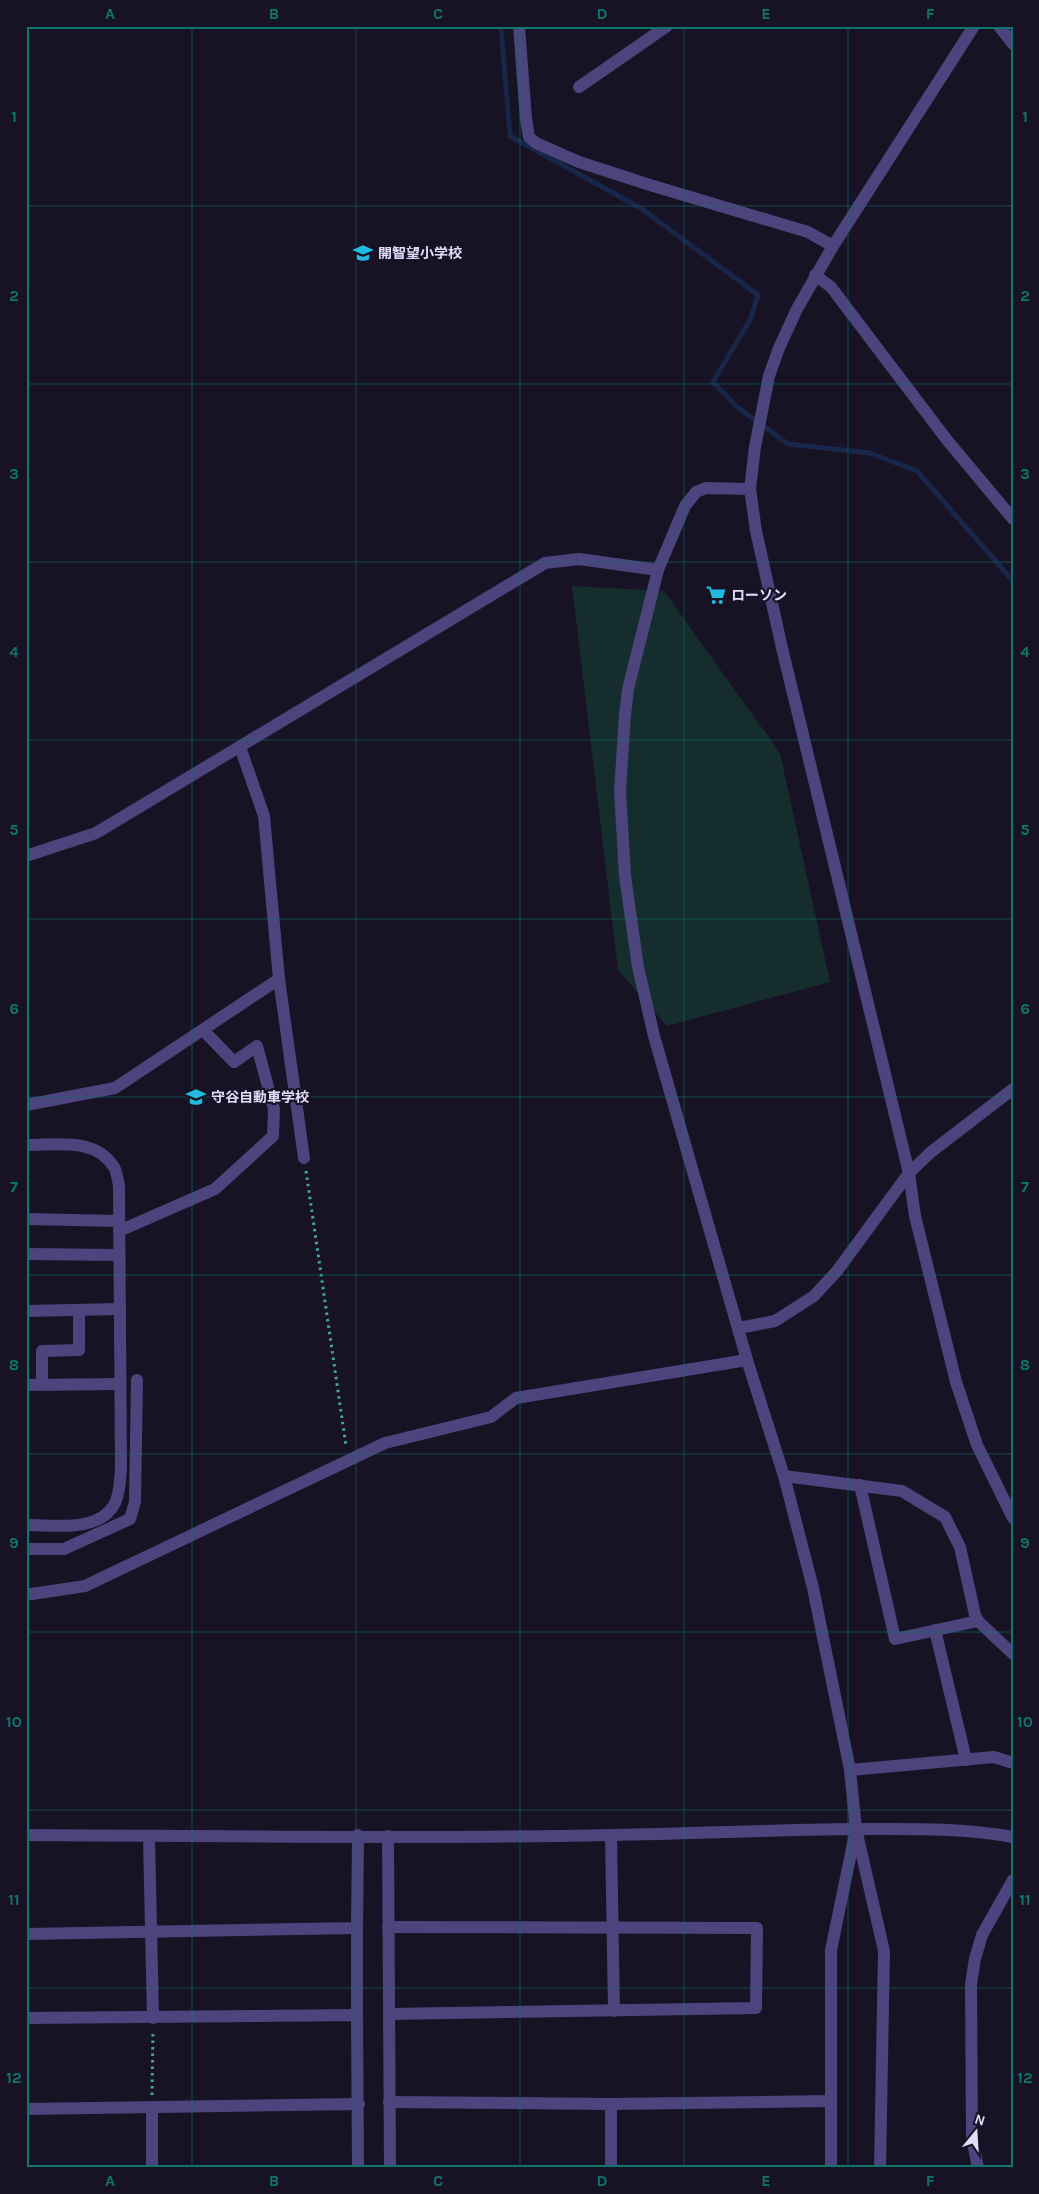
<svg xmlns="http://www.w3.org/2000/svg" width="1039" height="2194" font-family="Karla,'Noto Sans JP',sans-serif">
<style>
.green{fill:#162d2e}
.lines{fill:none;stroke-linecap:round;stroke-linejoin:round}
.stream{stroke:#182649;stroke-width:5}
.path{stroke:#40a5a9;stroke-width:3;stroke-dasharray:2.5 4;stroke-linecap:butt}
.minor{stroke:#4c447d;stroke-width:12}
.grid{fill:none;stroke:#0f766e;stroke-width:1;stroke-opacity:0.55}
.labels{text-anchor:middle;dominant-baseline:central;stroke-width:4.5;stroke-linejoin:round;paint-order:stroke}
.poi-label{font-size:14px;font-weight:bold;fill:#e2dbfa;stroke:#171325;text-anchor:start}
.neatline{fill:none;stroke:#0f766e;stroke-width:2}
.grid-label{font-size:16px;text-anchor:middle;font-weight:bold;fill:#0f766e}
</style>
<rect width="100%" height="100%" fill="#171325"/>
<path class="green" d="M 572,586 L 664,591 L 780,753 L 830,982 L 667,1026 L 618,970 Z"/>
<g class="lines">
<path class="stream" d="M 501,26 L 510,136 L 642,209 L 758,295 L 751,318 L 713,382 L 736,406 L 788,444 L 870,453 L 917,471 L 1013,581"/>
<g class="path">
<path d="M 306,1171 L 346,1446"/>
<path d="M 152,2095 L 153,2031"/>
</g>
<g class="minor">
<path d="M 519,26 L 526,119 L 529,137 L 536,143 L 579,162 L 650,185 L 808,232 L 833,246"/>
<path d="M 974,26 L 833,246 L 797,309 L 779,348 L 769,376 L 755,447 L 750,489 L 756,531 L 782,648 L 909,1173 L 915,1216 L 956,1382 L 977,1445 L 1013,1518"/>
<path d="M 999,26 L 1013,44"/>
<path d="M 579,87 L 667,26"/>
<path d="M 815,275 L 831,287 L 947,440 L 1013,519"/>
<path d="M 750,489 L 706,488 L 696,492 L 685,506 L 658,570 L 628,689 L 625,715 L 620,791 L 625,876 L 638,967 L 654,1036 L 747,1360 L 784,1476 L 813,1588 L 850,1770 L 856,1829 L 884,1951 L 880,2168"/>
<path d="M 26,856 L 96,833 L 545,563 L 579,559 L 658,570"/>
<path d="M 279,979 L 304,1158"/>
<path d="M 26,1105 L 115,1088 L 279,979 L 264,816 L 240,747"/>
<path d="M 26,1145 C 57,1145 95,1137 114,1167 C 117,1172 118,1181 119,1186 L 121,1468 C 120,1479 120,1493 115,1503 C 100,1533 54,1525 26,1525"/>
<path d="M 26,1219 L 119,1221"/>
<path d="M 119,1231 L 215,1189 L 273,1136 L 274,1109 L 257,1046 L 234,1062 L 203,1030"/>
<path d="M 26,1254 L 119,1255"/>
<path d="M 26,1311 L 120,1309"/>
<path d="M 739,1328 L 775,1321 L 814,1296 L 837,1271 L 909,1173 L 931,1152 L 1013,1089"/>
<path d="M 26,1385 L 120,1384"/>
<path d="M 42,1385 L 42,1351 L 79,1350 L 79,1310"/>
<path d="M 784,1476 L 902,1491 L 945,1517 L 960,1547 L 975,1615 L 978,1621 L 1013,1654"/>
<path d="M 860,1485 L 895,1639 L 978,1621"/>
<path d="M 26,1549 L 64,1549 L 130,1519 L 135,1502 L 137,1380"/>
<path d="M 26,1594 L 32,1594 L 85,1586 L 385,1443 L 491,1417 L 516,1398 L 747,1360"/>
<path d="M 935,1630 L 966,1760"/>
<path d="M 850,1770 L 994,1757 L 1013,1763"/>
<path d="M 26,1835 C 221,1836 417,1839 612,1835 C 698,1834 783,1829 869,1829 C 918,1829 965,1828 1013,1837"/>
<path d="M 611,1835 L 614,2011"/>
<path d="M 149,1836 L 153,2018"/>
<path d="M 388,1836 L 390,2168"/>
<path d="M 388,1927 L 757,1928 L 756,2008 L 389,2014"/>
<path d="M 357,1928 L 357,2015"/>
<path d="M 26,1934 L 357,1928 L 358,1835"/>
<path d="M 26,2018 L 357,2015 L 358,2168"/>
<path d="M 389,2102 L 611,2104 L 829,2101"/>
<path d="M 611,2104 L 611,2168"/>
<path d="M 26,2109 L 359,2104"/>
<path d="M 152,2168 L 152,2108"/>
<path d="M 831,2168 L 831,1950 L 855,1834"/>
<path d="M 978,2168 L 972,2138 L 971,1984 L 975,1959 L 982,1935 L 1013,1880"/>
</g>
</g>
<path class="grid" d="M 192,26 L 192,2168M 356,26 L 356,2168M 520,26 L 520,2168M 684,26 L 684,2168M 848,26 L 848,2168M 26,206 L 1013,206M 26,384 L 1013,384M 26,562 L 1013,562M 26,740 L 1013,740M 26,919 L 1013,919M 26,1097 L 1013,1097M 26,1275 L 1013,1275M 26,1454 L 1013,1454M 26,1632 L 1013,1632M 26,1810 L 1013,1810M 26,1988 L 1013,1988"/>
<defs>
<symbol id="school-bare" viewBox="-9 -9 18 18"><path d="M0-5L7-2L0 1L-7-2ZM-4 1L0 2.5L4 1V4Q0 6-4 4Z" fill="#21bbe0" stroke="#171325" stroke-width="2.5" paint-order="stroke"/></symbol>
<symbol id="supermarket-bare" viewBox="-9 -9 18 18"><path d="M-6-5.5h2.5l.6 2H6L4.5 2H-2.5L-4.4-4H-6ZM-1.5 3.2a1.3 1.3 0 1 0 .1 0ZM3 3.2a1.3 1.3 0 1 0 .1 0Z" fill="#21bbe0" stroke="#171325" stroke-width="2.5" paint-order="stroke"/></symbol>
</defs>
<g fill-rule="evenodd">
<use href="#school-bare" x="349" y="239" width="28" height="28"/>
<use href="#supermarket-bare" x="702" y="581" width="28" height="28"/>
<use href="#school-bare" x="182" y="1083" width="28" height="28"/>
</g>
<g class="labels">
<g class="poi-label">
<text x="378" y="253">開智望小学校</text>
<text x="731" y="595">ローソン</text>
<text x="211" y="1097">守谷自動車学校</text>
</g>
</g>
<rect width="1039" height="2194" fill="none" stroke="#171325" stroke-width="55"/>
<g transform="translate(976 2132) rotate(18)" stroke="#171325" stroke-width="4" paint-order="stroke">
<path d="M0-4L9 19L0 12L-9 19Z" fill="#e2dbfa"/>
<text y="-8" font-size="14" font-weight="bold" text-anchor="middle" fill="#e2dbfa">N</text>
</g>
<rect x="28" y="28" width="984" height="2138" class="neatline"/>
<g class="grid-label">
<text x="110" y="19">A</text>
<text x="274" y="19">B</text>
<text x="438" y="19">C</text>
<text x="602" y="19">D</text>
<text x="766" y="19">E</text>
<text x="930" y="19">F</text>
<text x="14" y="122">1</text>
<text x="1025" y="122">1</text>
<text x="14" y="301">2</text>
<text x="1025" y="301">2</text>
<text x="14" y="479">3</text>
<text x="1025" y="479">3</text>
<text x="14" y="657">4</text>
<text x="1025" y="657">4</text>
<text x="14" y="835">5</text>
<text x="1025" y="835">5</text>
<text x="14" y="1014">6</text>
<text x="1025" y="1014">6</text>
<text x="14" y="1192">7</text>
<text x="1025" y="1192">7</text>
<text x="14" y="1370">8</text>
<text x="1025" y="1370">8</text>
<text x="14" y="1548">9</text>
<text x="1025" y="1548">9</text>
<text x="14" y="1727">10</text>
<text x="1025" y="1727">10</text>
<text x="14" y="1905">11</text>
<text x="1025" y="1905">11</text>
<text x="14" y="2083">12</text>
<text x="1025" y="2083">12</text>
<text x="110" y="2186">A</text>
<text x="274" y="2186">B</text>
<text x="438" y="2186">C</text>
<text x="602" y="2186">D</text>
<text x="766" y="2186">E</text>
<text x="930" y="2186">F</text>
</g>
</svg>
